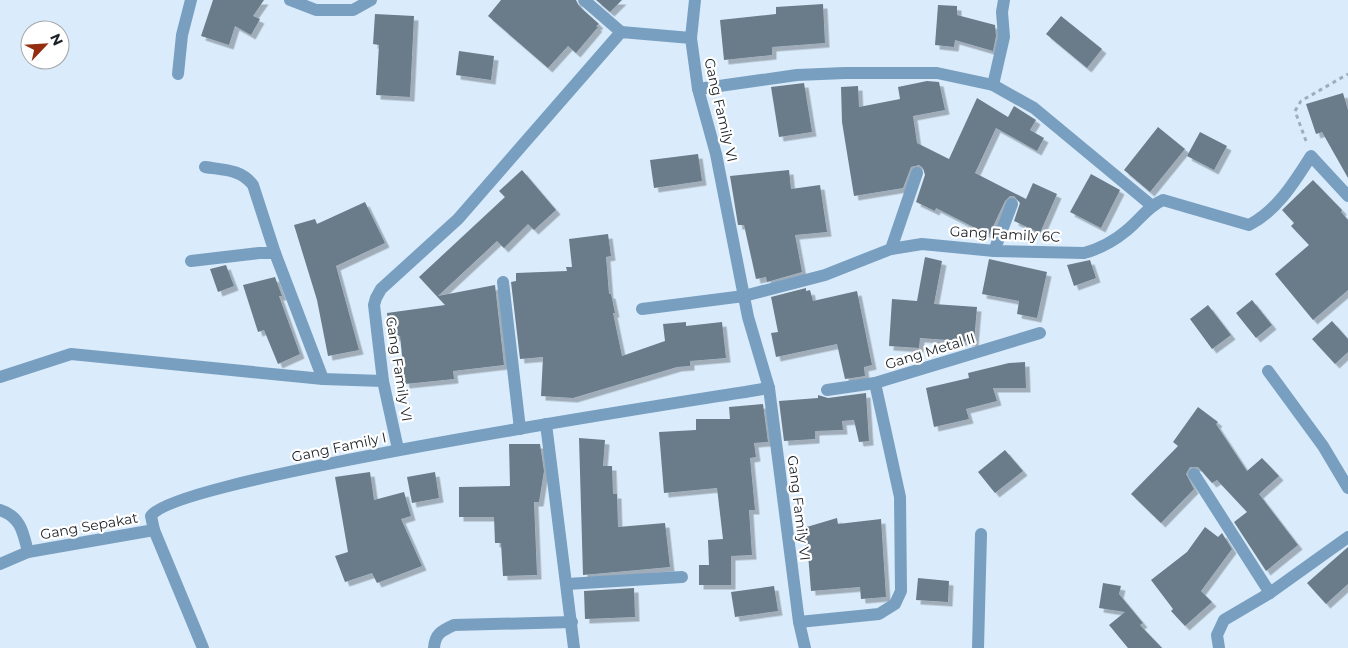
<svg xmlns="http://www.w3.org/2000/svg" width="1348" height="648" font-family="Montserrat,sans-serif">
<style>
.building{fill:#6b7b89;filter:url(#shadow)}
.lines{fill:none;stroke-linecap:round;stroke-linejoin:round}
.path{stroke:#a0aebb;stroke-width:3;stroke-dasharray:4 4;stroke-linecap:butt}
.street{stroke:#799fc0;stroke-width:12}
.labels{text-anchor:middle;dominant-baseline:central;stroke-width:4.5;stroke-linejoin:round;paint-order:stroke}
.street-label{font-size:14px;fill:#1b2127;stroke:#fff}
</style>
<defs>
<filter id="shadow"><feDropShadow dx="4.5" dy="4.5" stdDeviation="0" flood-color="#0004"/></filter>
</defs>
<rect width="100%" height="100%" fill="#daecfc"/>
<g class="building">
<path d="M 213,0 L 264,0 L 253,16 L 260,19 L 251,35 L 235,26 L 229,45 L 201,36 Z"/>
<path d="M 501,0 L 576,0 L 579,6 L 599,24 L 596,26 L 598,27 L 576,53 L 568,46 L 548,68 L 488,16 Z"/>
<path d="M 596,0 L 622,0 L 610,12 Z"/>
<path d="M 823,4 L 825,43 L 772,47 L 772,55 L 724,60 L 720,20 L 776,14 L 776,7 Z"/>
<path d="M 938,5 L 957,6 L 957,15 L 995,25 L 996,36 L 993,51 L 955,40 L 954,47 L 935,45 Z"/>
<path d="M 375,14 L 414,16 L 410,97 L 376,95 L 379,45 L 373,44 Z"/>
<path d="M 1061,16 L 1102,49 L 1087,68 L 1046,34 Z"/>
<path d="M 459,51 L 494,56 L 491,80 L 456,75 Z"/>
<path d="M 927,81 L 939,82 L 945,110 L 913,116 L 917,143 L 949,159 L 977,98 L 1008,117 L 1014,106 L 1036,120 L 1030,130 L 1044,138 L 1037,151 L 996,128 L 975,173 L 1026,199 L 1033,183 L 1057,194 L 1040,233 L 1014,221 L 1020,203 L 1014,196 L 1010,196 L 1005,201 L 989,235 L 936,208 L 935,211 L 916,202 L 925,175 L 923,168 L 919,165 L 911,167 L 903,188 L 854,196 L 842,122 L 841,87 L 858,86 L 859,107 L 900,99 L 898,87 Z"/>
<path d="M 804,83 L 812,132 L 779,137 L 771,87 Z"/>
<path d="M 1343,93 L 1348,110 L 1348,178 L 1322,132 L 1316,134 L 1306,104 Z"/>
<path d="M 1158,127 L 1185,149 L 1150,192 L 1124,170 Z"/>
<path d="M 1200,132 L 1227,146 L 1214,170 L 1187,156 Z"/>
<path d="M 698,154 L 702,181 L 654,188 L 650,160 Z"/>
<path d="M 522,170 L 556,210 L 534,230 L 528,224 L 504,248 L 497,241 L 438,296 L 495,285 L 504,365 L 453,371 L 454,379 L 405,384 L 400,336 L 390,337 L 387,313 L 445,305 L 419,277 L 505,197 L 499,191 Z"/>
<path d="M 789,170 L 791,189 L 820,185 L 827,232 L 795,235 L 802,272 L 767,282 L 766,277 L 756,279 L 744,225 L 738,225 L 730,176 Z"/>
<path d="M 1091,174 L 1120,190 L 1101,228 L 1070,212 Z"/>
<path d="M 1313,180 L 1342,210 L 1341,212 L 1348,220 L 1348,290 L 1313,320 L 1275,274 L 1309,245 L 1291,226 L 1294,223 L 1282,210 Z"/>
<path d="M 365,202 L 385,243 L 336,266 L 359,350 L 328,356 L 317,300 L 294,225 L 315,219 L 317,224 Z"/>
<path d="M 608,234 L 611,256 L 606,257 L 609,294 L 611,294 L 615,313 L 613,313 L 622,356 L 665,341 L 663,324 L 686,322 L 686,326 L 722,322 L 726,358 L 690,361 L 690,366 L 677,367 L 573,398 L 541,396 L 543,357 L 520,359 L 511,282 L 516,281 L 516,273 L 567,271 L 566,267 L 572,267 L 569,239 Z"/>
<path d="M 925,257 L 942,261 L 934,304 L 977,307 L 974,342 L 920,338 L 919,348 L 889,346 L 892,299 L 917,301 Z"/>
<path d="M 989,259 L 1047,272 L 1037,318 L 1017,314 L 1019,301 L 982,294 Z"/>
<path d="M 1090,260 L 1096,278 L 1074,286 L 1067,265 Z"/>
<path d="M 226,265 L 234,286 L 218,292 L 210,269 Z"/>
<path d="M 275,277 L 282,296 L 279,296 L 300,354 L 278,364 L 264,330 L 258,332 L 243,285 Z"/>
<path d="M 806,288 L 806,291 L 810,290 L 813,301 L 857,291 L 872,365 L 864,367 L 865,376 L 845,379 L 837,344 L 776,357 L 771,333 L 778,332 L 771,297 Z"/>
<path d="M 1252,300 L 1272,325 L 1256,338 L 1236,313 Z"/>
<path d="M 1208,305 L 1231,335 L 1212,349 L 1190,319 Z"/>
<path d="M 1332,321 L 1348,339 L 1348,352 L 1335,364 L 1312,339 Z"/>
<path d="M 1025,362 L 1026,388 L 993,388 L 997,401 L 966,409 L 969,419 L 934,427 L 926,388 L 969,378 L 968,373 L 1009,363 Z"/>
<path d="M 866,393 L 869,441 L 859,442 L 854,420 L 842,421 L 843,430 L 815,431 L 815,439 L 784,441 L 779,401 L 818,398 L 818,395 L 828,398 Z"/>
<path d="M 763,404 L 768,442 L 754,443 L 756,457 L 750,458 L 755,510 L 749,510 L 752,555 L 731,556 L 731,585 L 699,585 L 699,565 L 709,565 L 708,540 L 723,539 L 717,488 L 664,493 L 659,432 L 696,430 L 696,419 L 730,419 L 729,407 Z"/>
<path d="M 1198,407 L 1218,422 L 1216,424 L 1247,471 L 1262,458 L 1279,476 L 1259,494 L 1298,545 L 1266,571 L 1234,522 L 1247,512 L 1217,480 L 1212,483 L 1198,467 L 1190,467 L 1186,474 L 1194,489 L 1161,523 L 1131,494 L 1178,446 L 1173,442 Z"/>
<path d="M 579,438 L 605,440 L 603,466 L 612,466 L 613,494 L 617,494 L 618,527 L 665,523 L 670,567 L 583,575 Z"/>
<path d="M 509,444 L 540,444 L 544,471 L 539,502 L 534,502 L 537,575 L 503,576 L 501,543 L 495,543 L 494,517 L 459,517 L 459,487 L 510,486 Z"/>
<path d="M 1005,450 L 1023,471 L 995,493 L 978,472 Z"/>
<path d="M 370,472 L 374,500 L 404,492 L 411,516 L 401,519 L 422,566 L 377,583 L 372,573 L 345,582 L 335,556 L 348,552 L 335,477 Z"/>
<path d="M 435,472 L 439,498 L 412,503 L 407,477 Z"/>
<path d="M 837,518 L 838,524 L 881,519 L 886,597 L 861,599 L 860,587 L 811,591 L 808,554 L 800,529 Z"/>
<path d="M 1205,527 L 1218,537 L 1222,533 L 1232,549 L 1201,591 L 1212,602 L 1185,626 L 1171,611 L 1173,609 L 1151,580 L 1187,552 Z"/>
<path d="M 1348,547 L 1348,584 L 1326,604 L 1307,583 Z"/>
<path d="M 918,578 L 949,581 L 948,602 L 916,600 Z"/>
<path d="M 1103,583 L 1121,586 L 1119,594 L 1143,623 L 1140,625 L 1162,648 L 1128,648 L 1109,625 L 1125,612 L 1099,608 Z"/>
<path d="M 774,586 L 778,611 L 735,617 L 731,592 Z"/>
<path d="M 634,588 L 635,617 L 585,619 L 584,591 Z"/>
</g>
<g class="lines">
<path class="path" d="M 1306,141 L 1295,111 L 1301,101 L 1348,74"/>
<g class="street">
<path d="M 290,0 L 316,10 L 353,10 L 371,0"/>
<path d="M 584,0 L 621,32"/>
<path d="M 691,38 L 695,0"/>
<path d="M 178,74 L 182,35 L 191,0"/>
<path d="M 993,85 L 1004,37 L 1002,12 L 1004,0"/>
<path d="M 698,89 L 797,75 L 845,73 L 937,73 L 993,85 L 1034,108 L 1151,205"/>
<path d="M 205,167 C 223,170 241,169 253,185 L 275,253"/>
<path d="M 891,249 L 917,173"/>
<path d="M 994,251 L 1012,204"/>
<path d="M 191,261 L 259,253 L 275,253 L 323,379"/>
<path d="M 503,282 L 520,429"/>
<path d="M 642,309 L 744,296 L 825,275 L 891,249 L 922,244 L 994,251 L 1084,253 C 1099,249 1114,241 1126,231 C 1140,220 1147,207 1163,200 L 1249,225 C 1277,211 1295,181 1311,156 L 1348,196"/>
<path d="M 1268,371 L 1323,446 L 1348,488"/>
<path d="M 0,377 L 71,354 L 323,379 L 383,381"/>
<path d="M 827,390 L 875,383 L 1040,333"/>
<path d="M 546,424 L 574,648"/>
<path d="M 398,449 L 383,381 L 374,305 L 376,298 L 381,289 L 458,219 L 621,32 L 691,38 L 698,89 L 716,154 L 748,317 L 769,388 L 799,622 L 805,648"/>
<path d="M 1194,474 L 1270,593"/>
<path d="M 0,510 C 21,517 23,532 28,552"/>
<path d="M 0,564 L 28,552 L 154,530"/>
<path d="M 567,584 L 682,577"/>
<path d="M 799,622 L 879,614 L 895,604 L 901,591 L 900,497 L 875,383"/>
<path d="M 203,648 L 154,530 L 151,516 C 174,478 692,401 769,388"/>
<path d="M 434,648 C 435,634 441,631 454,625 L 572,622"/>
<path d="M 978,648 L 981,534"/>
<path d="M 1219,648 L 1217,635 L 1224,620 L 1270,593 L 1348,537"/>
</g>
</g>
<g class="labels">
<g class="street-label">
<text transform="translate(721 110) rotate(77)">Gang Family VI</text>
<text transform="translate(1005 234) rotate(3)">Gang Family 6C</text>
<text transform="translate(930 351) rotate(-17)">Gang Metal II</text>
<text transform="translate(399 369) rotate(81)">Gang Family VI</text>
<text transform="translate(339 447) rotate(-12)">Gang Family I</text>
<text transform="translate(799 508) rotate(83)">Gang Family VI</text>
<text transform="translate(89 526) rotate(-10)">Gang Sepakat</text>
</g>
</g>
<g transform="translate(45 45) rotate(65)"><circle r="24" fill="#ffffff" stroke="#a4a6a9"/>
<path d="M0-4L9 19L0 12L-9 19Z" fill="#942d0f"/>
<text y="-8" font-size="14" font-weight="bold" text-anchor="middle" fill="#1b2127">N</text>
</g>
</svg>
